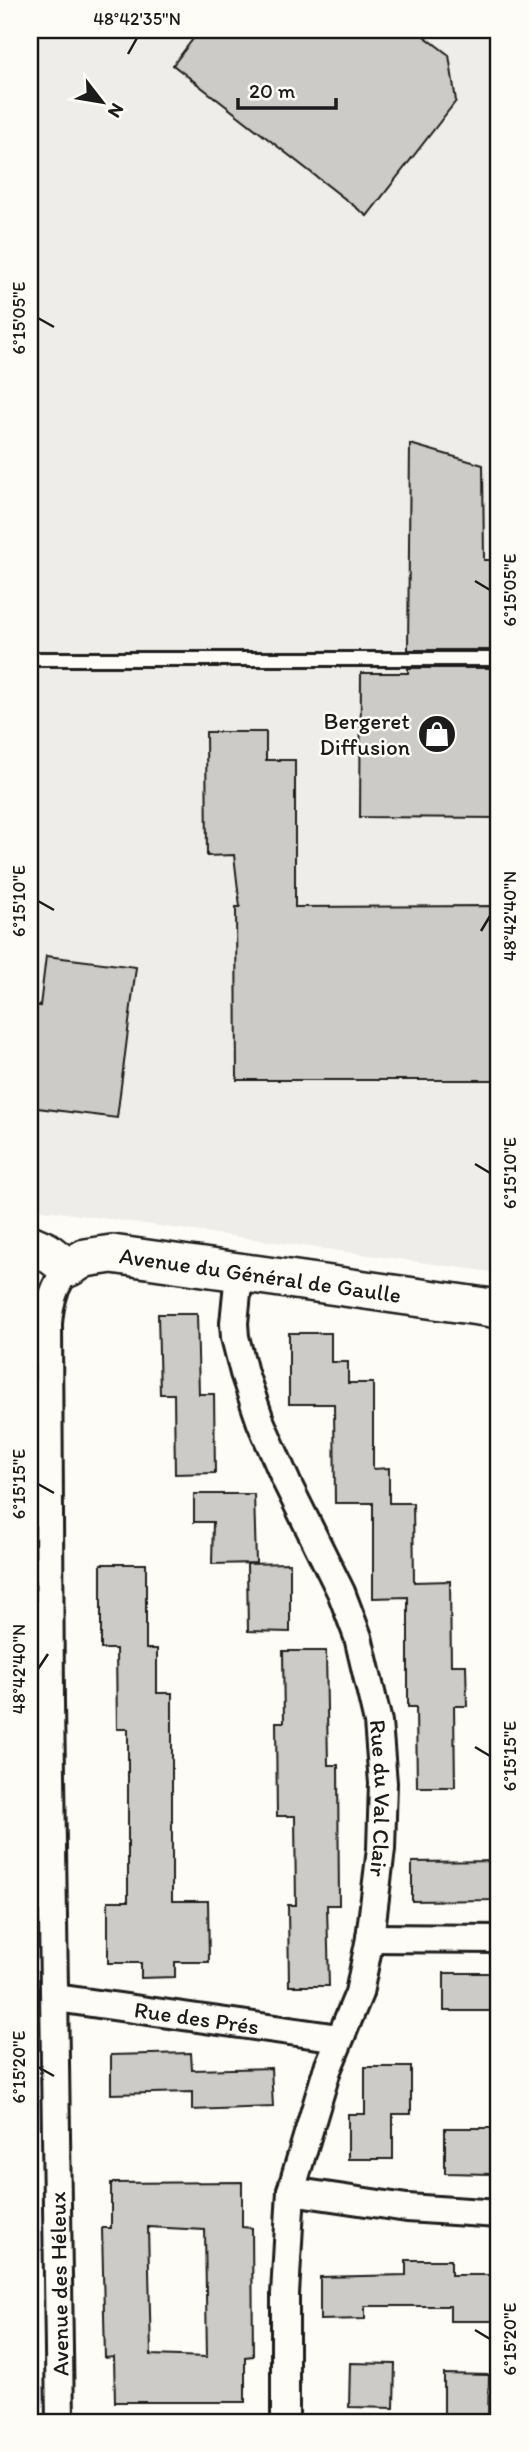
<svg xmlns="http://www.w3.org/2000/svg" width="529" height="2452" font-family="Itim,sans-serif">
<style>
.built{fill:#eeede9}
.building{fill:#cccbc8;stroke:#1c1c1c;stroke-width:2;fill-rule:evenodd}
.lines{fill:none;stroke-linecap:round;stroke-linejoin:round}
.lane-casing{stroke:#1c1c1c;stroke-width:18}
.street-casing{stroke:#1c1c1c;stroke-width:32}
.secondary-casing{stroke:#1c1c1c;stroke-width:42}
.lane{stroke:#fdfcf7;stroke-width:12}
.street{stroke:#fdfcf7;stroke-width:26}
.secondary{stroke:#fdfcf7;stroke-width:37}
.ticks{fill:none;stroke:#1c1c1c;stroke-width:2.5}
.labels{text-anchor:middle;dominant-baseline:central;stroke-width:5;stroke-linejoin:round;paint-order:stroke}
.poi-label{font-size:23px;fill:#1c1c1c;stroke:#fdfcf7;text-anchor:end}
.street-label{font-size:23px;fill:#1c1c1c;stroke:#fdfcf7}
.neatline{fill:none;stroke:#1c1c1c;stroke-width:2.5}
.ticks-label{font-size:18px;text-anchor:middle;fill:#1c1c1c}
</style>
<rect width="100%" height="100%" fill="#fdfcf7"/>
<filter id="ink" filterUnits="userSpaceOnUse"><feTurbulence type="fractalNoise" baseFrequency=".0143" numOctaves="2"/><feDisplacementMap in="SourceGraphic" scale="14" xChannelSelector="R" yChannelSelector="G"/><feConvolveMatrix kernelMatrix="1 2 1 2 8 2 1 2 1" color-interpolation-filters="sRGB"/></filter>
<g filter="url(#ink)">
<path class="built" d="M 30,30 L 499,30 L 499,1273 L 30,1208 Z"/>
<g class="building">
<path d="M 200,30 L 416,30 L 449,55 L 456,101 L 367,216 L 173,65 Z"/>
<path d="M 410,444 L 483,465 L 484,560 L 499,560 L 499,650 L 408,650 Z"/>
<path d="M 408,668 L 499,668 L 499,818 L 360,817 L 361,673 L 408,673 Z"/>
<path d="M 206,732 L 266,732 L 266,760 L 295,760 L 295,907 L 492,906 L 495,1003 L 499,1003 L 499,1080 L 237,1080 L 236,907 L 240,907 L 234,855 L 207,856 Z"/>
<path d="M 46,956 L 136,967 L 117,1118 L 30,1107 L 30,1004 L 40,1006 Z"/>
<path d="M 158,1314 L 197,1314 L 199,1394 L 214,1394 L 215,1473 L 175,1474 L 174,1394 L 160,1394 Z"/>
<path d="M 289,1333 L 331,1333 L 331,1362 L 348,1362 L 348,1383 L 373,1383 L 373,1469 L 389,1468 L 389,1503 L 413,1503 L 414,1582 L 450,1581 L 451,1665 L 466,1665 L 467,1706 L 454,1706 L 455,1787 L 417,1787 L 416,1707 L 408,1707 L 408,1597 L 373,1598 L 373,1503 L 335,1503 L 334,1404 L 289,1404 Z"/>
<path d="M 194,1494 L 254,1494 L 256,1563 L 212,1564 L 213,1522 L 194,1522 Z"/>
<path d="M 290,1563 L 290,1632 L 248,1631 L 247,1564 Z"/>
<path d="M 101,1564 L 146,1564 L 146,1649 L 157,1649 L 157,1693 L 172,1693 L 172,1901 L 208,1901 L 209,1962 L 175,1962 L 175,1977 L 141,1978 L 141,1963 L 108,1963 L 108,1901 L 128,1901 L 128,1729 L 117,1729 L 116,1649 L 101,1649 Z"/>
<path d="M 283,1651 L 326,1651 L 328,1765 L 338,1765 L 339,1905 L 327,1905 L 329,1986 L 289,1986 L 288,1905 L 296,1905 L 295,1816 L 277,1816 L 276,1722 L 284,1722 Z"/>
<path d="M 499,1861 L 499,1892 L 494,1892 L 494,1900 L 412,1901 L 412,1862 Z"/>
<rect x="444" y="1973" width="55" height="38"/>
<path d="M 191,2053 L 192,2070 L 271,2068 L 273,2107 L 192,2110 L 192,2092 L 111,2094 L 111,2055 Z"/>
<path d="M 365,2067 L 411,2067 L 411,2114 L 393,2114 L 393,2159 L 348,2159 L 348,2114 L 365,2114 Z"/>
<path d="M 445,2128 L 499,2128 L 499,2160 L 491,2160 L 491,2174 L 445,2173 Z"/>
<path d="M 242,2182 L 242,2227 L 252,2228 L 253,2356 L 245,2357 L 245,2402 L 115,2402 L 114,2357 L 105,2358 L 102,2228 L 111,2228 L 111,2183 ZM 148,2227 L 205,2230 L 207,2357 L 151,2355 Z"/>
<path d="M 406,2260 L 451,2260 L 451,2275 L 495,2275 L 495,2321 L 450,2321 L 450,2306 L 365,2306 L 365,2319 L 320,2320 L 320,2277 L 406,2275 Z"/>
<path d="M 350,2363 L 395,2364 L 394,2408 L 349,2407 Z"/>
<path d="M 444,2374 L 489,2375 L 488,2419 L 444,2418 Z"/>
</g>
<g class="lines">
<defs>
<path id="lane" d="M 30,659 L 499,659"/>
<g id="street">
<path id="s1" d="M 239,1273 L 234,1323 L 235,1337 L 244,1373 L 261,1423 L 287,1483 L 341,1592 L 358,1637 L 378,1722 L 383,1783 L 381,1849 L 370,1938 L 359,1993 L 327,2070 L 291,2191 L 285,2294 L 285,2422"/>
<path d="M 370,1938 L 499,1939"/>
<path id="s2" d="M 56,1998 L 339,2038"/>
<path d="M 291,2191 L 407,2208 L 499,2214"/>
<path d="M 60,2422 L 50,1703 L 48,1323 C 50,1300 54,1286 68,1268"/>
</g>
<g id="secondary">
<path id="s3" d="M 30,1244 L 46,1251 L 68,1268 L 85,1258 L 112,1254 L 499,1309"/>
</g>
</defs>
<use href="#lane" class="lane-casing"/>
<use href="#street" class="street-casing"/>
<use href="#secondary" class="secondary-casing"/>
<use href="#lane" class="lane"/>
<use href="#street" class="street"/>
<use href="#secondary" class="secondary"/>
</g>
</g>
<path class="ticks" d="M 128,54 L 137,38M 38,318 L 54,327M 475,581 L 490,590M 38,901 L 54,910M 481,931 L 490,916M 475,1164 L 490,1173M 38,1484 L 54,1493M 38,1669 L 48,1654M 475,1747 L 490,1756M 38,2067 L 54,2076M 475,2330 L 490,2339"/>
<defs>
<symbol id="shop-disc" viewBox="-11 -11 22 22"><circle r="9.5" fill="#1c1c1c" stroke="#fdfcf7"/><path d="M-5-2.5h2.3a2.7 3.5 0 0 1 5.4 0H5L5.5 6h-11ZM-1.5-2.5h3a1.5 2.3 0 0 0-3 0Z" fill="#fff"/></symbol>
</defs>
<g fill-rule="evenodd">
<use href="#shop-disc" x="415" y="712" width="44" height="44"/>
</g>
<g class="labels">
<g class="poi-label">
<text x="410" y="721">Bergeret<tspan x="410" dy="26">Diffusion</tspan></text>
</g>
<g class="street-label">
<text stroke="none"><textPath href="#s3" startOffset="242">Avenue du Général de Gaulle</textPath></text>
<text stroke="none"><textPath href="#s1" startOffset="553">Rue du Val Clair</textPath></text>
<text stroke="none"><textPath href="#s2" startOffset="142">Rue des Prés</textPath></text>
<text transform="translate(59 2284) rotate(-91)">Avenue des Héleux</text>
</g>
</g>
<rect width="529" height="2452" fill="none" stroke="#fdfcf7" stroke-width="77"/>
<g transform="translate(102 102) rotate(121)" stroke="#fdfcf7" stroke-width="5" paint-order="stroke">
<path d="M0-5L12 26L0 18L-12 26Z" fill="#1c1c1c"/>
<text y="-10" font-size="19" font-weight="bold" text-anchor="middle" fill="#1c1c1c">N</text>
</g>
<path d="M238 98v10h98v-10" fill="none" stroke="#1c1c1c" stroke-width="3.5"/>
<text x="249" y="98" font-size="21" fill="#1c1c1c" stroke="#fdfcf7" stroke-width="5" paint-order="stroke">20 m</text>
<rect x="38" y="38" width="452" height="2376" class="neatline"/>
<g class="ticks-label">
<text x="137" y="25">48°42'35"N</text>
<text transform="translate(19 318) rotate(-90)" y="6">6°15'05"E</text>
<text transform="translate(510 590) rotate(-90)" y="6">6°15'05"E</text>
<text transform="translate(19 901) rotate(-90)" y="6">6°15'10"E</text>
<text transform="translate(510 916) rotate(-90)" y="6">48°42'40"N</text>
<text transform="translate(510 1173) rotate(-90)" y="6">6°15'10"E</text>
<text transform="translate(19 1484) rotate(-90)" y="6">6°15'15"E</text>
<text transform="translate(19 1669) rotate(-90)" y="6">48°42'40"N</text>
<text transform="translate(510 1756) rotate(-90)" y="6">6°15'15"E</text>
<text transform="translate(19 2067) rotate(-90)" y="6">6°15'20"E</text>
<text transform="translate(510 2339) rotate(-90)" y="6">6°15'20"E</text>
</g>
</svg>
